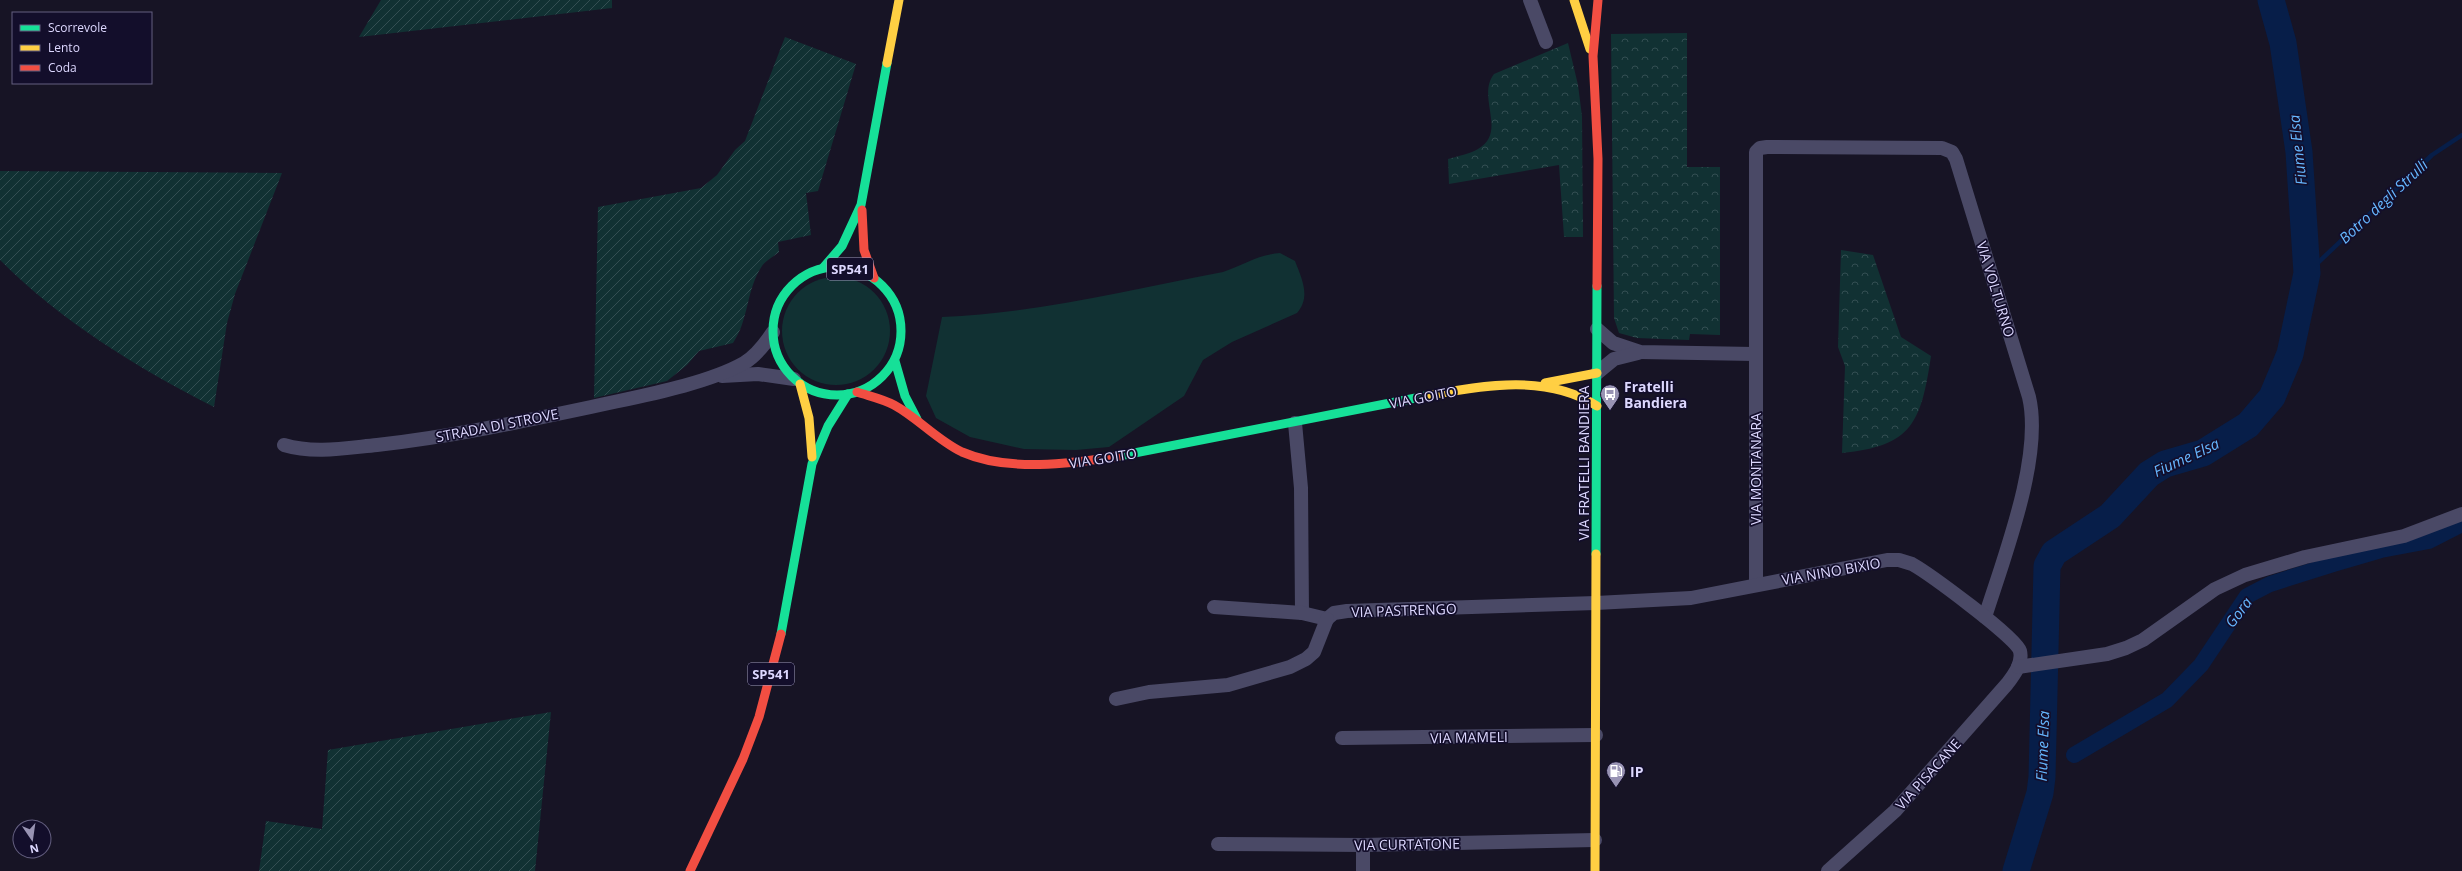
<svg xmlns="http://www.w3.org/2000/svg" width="2462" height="871" font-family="'Open Sans',sans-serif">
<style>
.grass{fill:#113133}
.forest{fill:url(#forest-crowns)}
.garden{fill:url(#garden-furrows)}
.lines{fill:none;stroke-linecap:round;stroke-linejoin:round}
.stream{stroke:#071e49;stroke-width:4.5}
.canal{stroke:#071e49;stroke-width:16}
.river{stroke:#071e49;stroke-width:27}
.street{stroke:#4a4966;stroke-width:14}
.fast{stroke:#16e098;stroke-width:9}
.slow{stroke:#ffcf43;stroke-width:9}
.jam{stroke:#f24e42;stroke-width:9}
.labels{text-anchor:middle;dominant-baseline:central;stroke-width:3.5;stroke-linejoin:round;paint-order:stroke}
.shield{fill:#130e2b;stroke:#a09bbf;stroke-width:1}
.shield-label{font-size:13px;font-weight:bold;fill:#ddd8ff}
.street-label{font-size:14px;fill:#ddd8ff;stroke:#130e2b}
.poi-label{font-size:14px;font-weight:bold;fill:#ddd8ff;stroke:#130e2b;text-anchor:start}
.water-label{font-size:15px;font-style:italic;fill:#66b7ff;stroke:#130e2b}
</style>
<defs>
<pattern id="forest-crowns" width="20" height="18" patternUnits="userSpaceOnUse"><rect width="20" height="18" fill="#113133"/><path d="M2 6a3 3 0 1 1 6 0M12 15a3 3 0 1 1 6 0" fill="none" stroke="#334e52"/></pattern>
<pattern id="garden-furrows" width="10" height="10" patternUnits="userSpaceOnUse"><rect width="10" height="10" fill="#113133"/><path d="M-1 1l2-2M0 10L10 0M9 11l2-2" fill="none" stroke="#334e52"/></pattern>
</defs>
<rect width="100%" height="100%" fill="#171425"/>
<g class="grass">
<path d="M 1280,253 L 1295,261 C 1302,279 1311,297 1297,313 L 1232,342 L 1203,360 L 1184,396 L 1109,447 L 1076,450 L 1024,449 L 970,437 L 936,418 L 926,396 L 942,317 C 1037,313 1130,290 1223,272 C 1244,265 1257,255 1280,253 Z"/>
<circle cx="836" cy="331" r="54"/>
</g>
<g class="forest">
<path d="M 1687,33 L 1687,167 L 1720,167 L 1720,335 L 1690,334 L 1689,340 L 1637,338 L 1619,333 L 1614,318 L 1611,34 Z"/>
<path d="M 1568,43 L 1578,85 L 1582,116 L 1583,237 L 1564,237 L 1559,165 L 1449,184 L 1448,159 C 1458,156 1470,154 1478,149 C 1508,132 1476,97 1494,74 Z"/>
<path d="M 1841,250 L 1873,255 L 1901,337 L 1931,356 C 1921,422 1913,446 1842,453 L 1845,366 L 1838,347 Z"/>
</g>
<g class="garden">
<path d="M 381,0 L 612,0 L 612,8 L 359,37 Z"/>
<path d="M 785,37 L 856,64 L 818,191 L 806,193 L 811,235 L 778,242 L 779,252 C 773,257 765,261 762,266 C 746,290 749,320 733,343 L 699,351 L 687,365 L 667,381 L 594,398 L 598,207 L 701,188 L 717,175 L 735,150 L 745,141 Z"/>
<path d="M 0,171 L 282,173 L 235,294 L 227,323 L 214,407 C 136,367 62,322 0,260 Z"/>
<path d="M 551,712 L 535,871 L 259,871 L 266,821 L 322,829 L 328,750 Z"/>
</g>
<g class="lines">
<path class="stream" d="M 2307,273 L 2432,155 L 2462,135"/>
<path class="canal" d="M 2074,755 L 2167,700 L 2201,665 L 2247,596 L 2270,584 L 2333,564 L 2381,550 L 2429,541 L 2462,524"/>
<path class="river" d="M 2016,871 L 2040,793 L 2042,777 L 2047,566 L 2054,553 L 2110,516 L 2149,474 L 2165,464 L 2203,453 L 2248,425 L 2272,397 L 2290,354 L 2307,273 L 2299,152 L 2283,43 L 2271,0"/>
<g class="street">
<path d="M 1530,0 L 1546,42"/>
<path d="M 1597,329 L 1613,343 L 1640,352 L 1754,354"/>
<path d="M 1597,373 L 1614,359 L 1638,353"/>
<path d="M 722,376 L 758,374 L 794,379"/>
<path d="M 1295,423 L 1301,488 L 1302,613"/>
<path d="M 284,445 C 314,454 346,448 377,445 C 449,437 520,422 591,407 C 635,397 705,385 744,363 C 756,356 765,344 773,332"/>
<path d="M 1756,584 L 1756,152 L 1760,148 L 1767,147 L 1942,148 L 1952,152 L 1956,159 L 2029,397 C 2043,457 2004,557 1985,617"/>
<path d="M 1214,607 L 1302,613 L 1327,619"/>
<path d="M 1327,619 L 1334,613 L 1347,611 L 1596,603 L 1691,598 L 1887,560 L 1899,560 L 1912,564 C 1928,573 2016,637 2020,651 C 2023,663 2014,675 2007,684 L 1895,811 L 1828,871"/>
<path d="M 2018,667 L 2107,654 L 2126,648 L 2143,640 L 2215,589 L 2245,575 L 2305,557 L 2404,536 L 2462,514"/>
<path d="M 1116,699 L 1149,692 L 1228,685 L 1290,667 L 1306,659 L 1314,652 L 1327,619"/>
<path d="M 1342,738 L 1596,735"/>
<path d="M 1218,844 L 1363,845 L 1595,840"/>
<path d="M 1363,845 L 1363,871"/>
</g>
<g class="fast">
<circle cx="837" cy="331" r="64"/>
<path d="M 823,268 L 842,246 L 861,205 L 887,63"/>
<path d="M 895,361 L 905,396 L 917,419"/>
<path d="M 1119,456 L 1431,395"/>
<path d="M 1596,554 L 1597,286"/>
<path d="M 781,634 L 812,464 L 828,426 L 848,394"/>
</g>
<g class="slow">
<path d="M 1574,0 L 1590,49"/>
<path d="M 887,63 L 899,0"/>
<path d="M 1545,383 L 1597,373"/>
<path d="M 800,384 L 809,418 L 812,457"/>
<path d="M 1431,395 C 1485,385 1548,374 1597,406"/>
<path d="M 1595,871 L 1596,554"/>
</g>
<g class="jam">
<path d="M 862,210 L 864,250 L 874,278"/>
<path d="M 1597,286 L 1598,159 L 1593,56 L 1598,0"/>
<path d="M 857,392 C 869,396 883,399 894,405 C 918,418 937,440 962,452 C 1008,472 1070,464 1119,456"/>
<path d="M 690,871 L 743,759 L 759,717 L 781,634"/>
</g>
</g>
<defs>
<symbol id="bus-pin" viewBox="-11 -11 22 30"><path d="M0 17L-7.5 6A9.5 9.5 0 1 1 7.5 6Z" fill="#9893b3" stroke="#130e2b"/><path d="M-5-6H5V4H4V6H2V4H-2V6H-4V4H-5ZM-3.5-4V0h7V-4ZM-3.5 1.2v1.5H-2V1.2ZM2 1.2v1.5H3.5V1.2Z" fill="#fff"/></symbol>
<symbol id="fuel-pin" viewBox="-11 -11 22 30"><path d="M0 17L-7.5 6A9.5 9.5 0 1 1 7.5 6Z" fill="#9893b3" stroke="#130e2b"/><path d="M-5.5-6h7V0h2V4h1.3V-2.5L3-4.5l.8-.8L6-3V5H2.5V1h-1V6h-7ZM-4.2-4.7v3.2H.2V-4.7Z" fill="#fff"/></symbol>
</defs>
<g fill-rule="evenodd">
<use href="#bus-pin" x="1599" y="383" width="22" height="30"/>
<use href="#fuel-pin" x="1605" y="760" width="22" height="30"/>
</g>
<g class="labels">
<g class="shield">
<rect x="827" y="258" width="46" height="22" rx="3"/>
<rect x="748" y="663" width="46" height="22" rx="3"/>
</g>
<g class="shield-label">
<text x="850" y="269">SP541</text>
<text x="771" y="674">SP541</text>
</g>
<g class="street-label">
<text transform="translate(1996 289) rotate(73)">VIA VOLTURNO</text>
<text transform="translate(1423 397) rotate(-11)">VIA GOITO</text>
<text transform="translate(497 425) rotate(-11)">STRADA DI STROVE</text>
<text transform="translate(1103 458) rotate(-9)">VIA GOITO</text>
<text transform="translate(1583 463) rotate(-90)">VIA FRATELLI BANDIERA</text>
<text transform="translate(1755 469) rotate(-90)">VIA MONTANARA</text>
<text transform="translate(1831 571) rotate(-10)">VIA NINO BIXIO</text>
<text transform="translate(1404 610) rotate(-2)">VIA PASTRENGO</text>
<text transform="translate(1469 737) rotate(-1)">VIA MAMELI</text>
<text transform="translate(1928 774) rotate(-48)">VIA PISACANE</text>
<text transform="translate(1407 844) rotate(-1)">VIA CURTATONE</text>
</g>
<g class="poi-label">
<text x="1624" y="386">Fratelli<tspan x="1624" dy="16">Bandiera</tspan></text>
<text x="1630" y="771">IP</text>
</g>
<g class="water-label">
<text transform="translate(2297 150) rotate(-96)">Fiume Elsa</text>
<text transform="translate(2383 201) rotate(-43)">Botro degli Strulli</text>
<text transform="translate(2186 457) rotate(-25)">Fiume Elsa</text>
<text transform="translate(2238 612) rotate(-53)">Gora</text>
<text transform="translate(2042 746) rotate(-88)">Fiume Elsa</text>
</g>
</g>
<rect x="12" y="12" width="140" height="72" fill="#130e2b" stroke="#645f80"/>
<rect x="20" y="25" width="20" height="6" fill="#16e098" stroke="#645f80"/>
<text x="48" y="32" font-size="12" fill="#ddd8ff">Scorrevole</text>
<rect x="20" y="45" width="20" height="6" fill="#ffcf43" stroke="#645f80"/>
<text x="48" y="52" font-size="12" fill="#ddd8ff">Lento</text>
<rect x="20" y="65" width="20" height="6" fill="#f24e42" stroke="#645f80"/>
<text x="48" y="72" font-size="12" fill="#ddd8ff">Coda</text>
<g transform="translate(32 839) rotate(167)"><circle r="19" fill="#130e2b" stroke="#645f80"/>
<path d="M0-3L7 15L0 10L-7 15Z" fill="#9893b3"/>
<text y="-6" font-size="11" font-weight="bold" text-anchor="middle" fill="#ddd8ff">N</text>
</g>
</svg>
